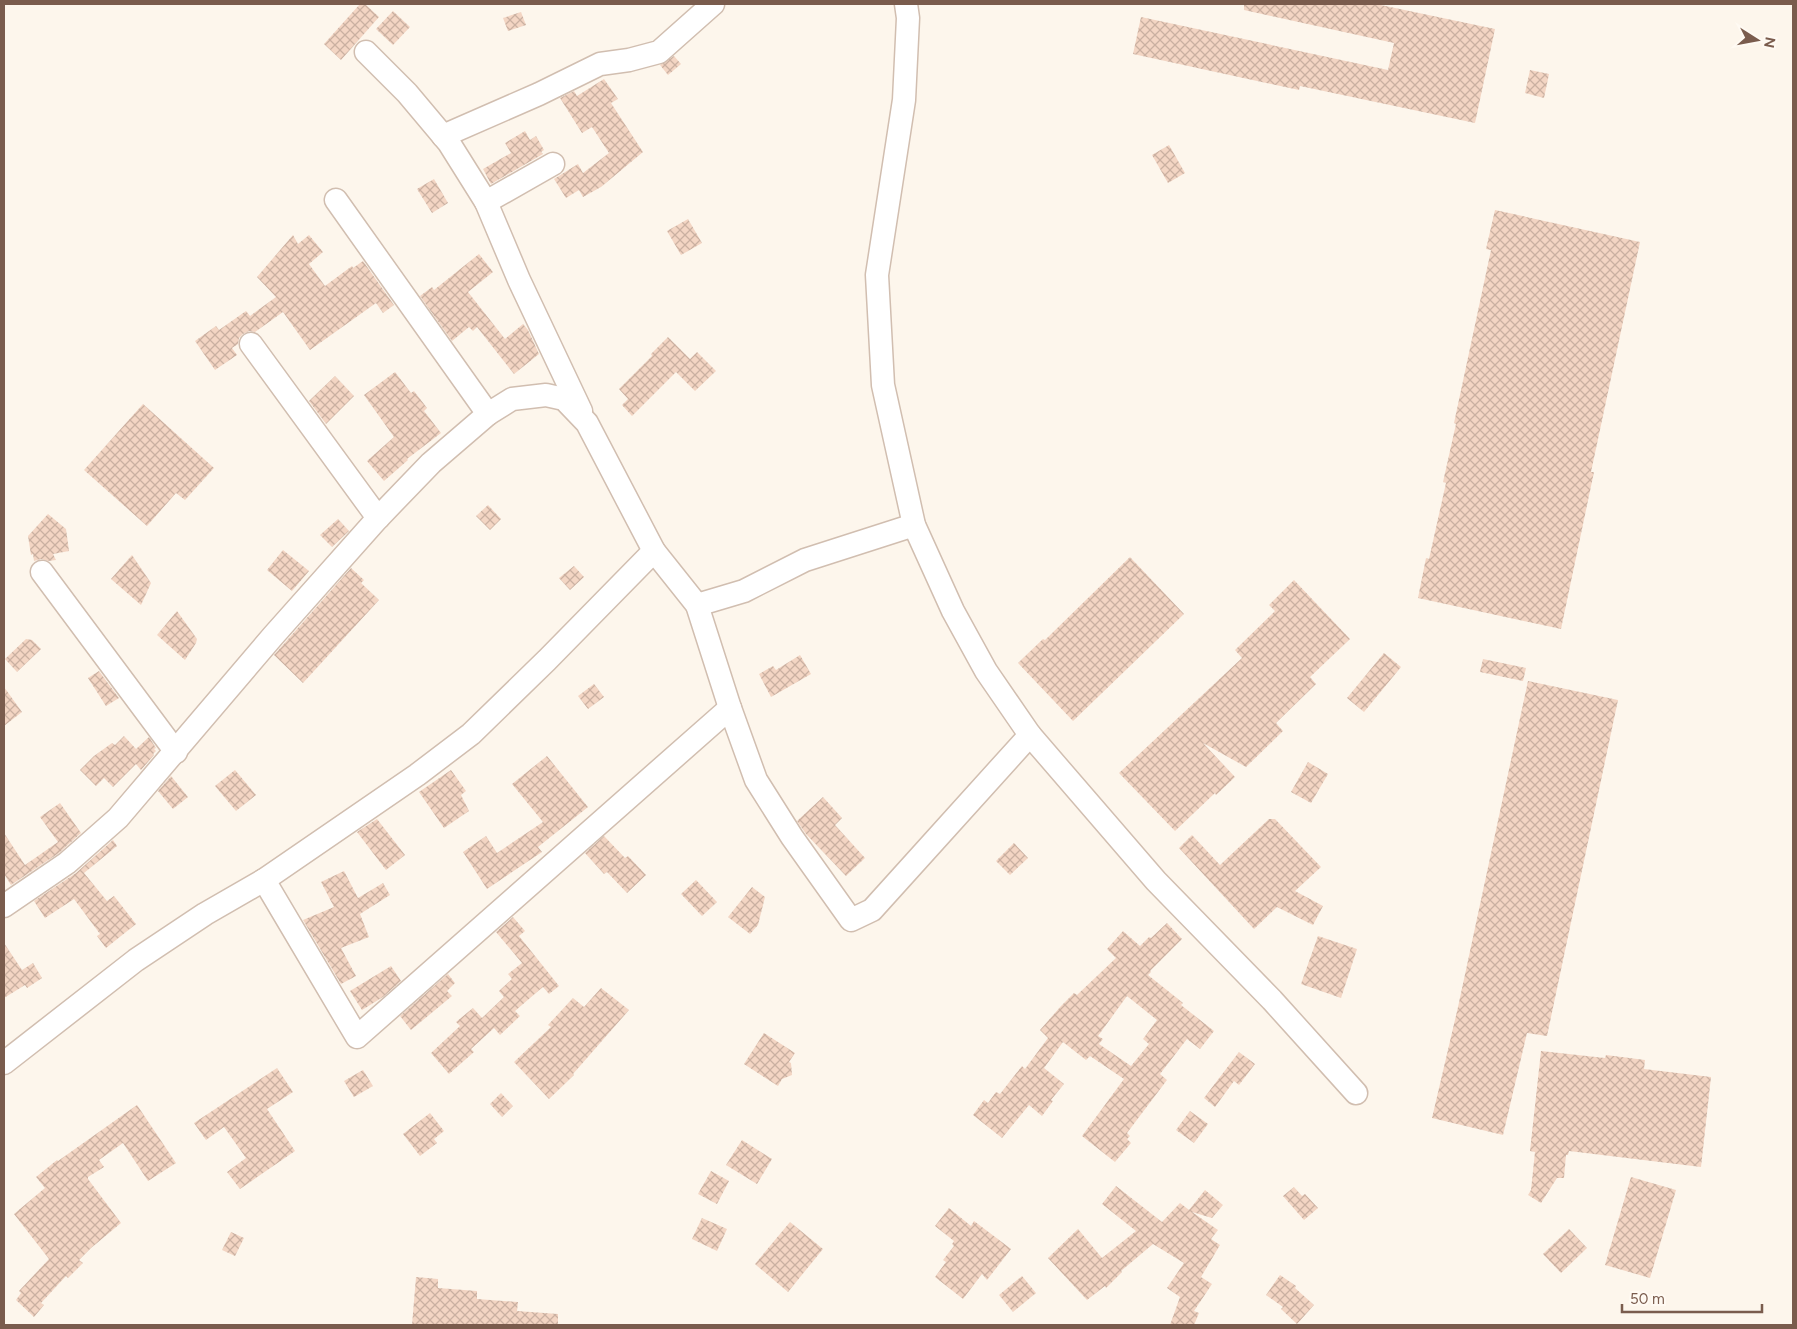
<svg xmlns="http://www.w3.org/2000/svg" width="1797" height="1329" font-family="Figtree,sans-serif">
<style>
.building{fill:url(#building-cross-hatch);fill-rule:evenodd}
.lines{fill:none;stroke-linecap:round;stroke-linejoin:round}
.minor-casing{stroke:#d1beb0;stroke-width:25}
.minor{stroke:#fff;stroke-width:22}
</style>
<defs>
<pattern id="building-cross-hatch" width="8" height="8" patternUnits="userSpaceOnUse" patternTransform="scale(1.25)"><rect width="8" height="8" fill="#f3d5c3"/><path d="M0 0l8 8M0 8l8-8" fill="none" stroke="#cab0a1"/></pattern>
</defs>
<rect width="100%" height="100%" fill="#fdf6ec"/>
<g class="building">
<path d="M 360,4 L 365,4 L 379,17 L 341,60 L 324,44 Z"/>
<path d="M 1244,4 L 1376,4 L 1495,29 L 1475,123 L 1300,86 L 1299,90 L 1133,54 L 1141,17 L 1388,70 L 1394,43 L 1244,10 Z"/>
<path d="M 393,11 L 410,27 L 393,45 L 376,29 Z"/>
<path d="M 521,12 L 526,25 L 508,31 L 503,18 Z"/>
<path d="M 674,56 L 681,64 L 668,75 L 660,65 Z"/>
<path d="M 1530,70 L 1549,74 L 1544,98 L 1525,93 Z"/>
<path d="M 604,79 L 618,99 L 611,103 L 643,152 L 601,187 L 583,197 L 579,190 L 566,198 L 554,179 L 578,164 L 583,173 L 609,153 L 592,127 L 582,133 L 560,98 L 574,91 L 577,96 Z"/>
<path d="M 525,131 L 530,140 L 536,136 L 544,150 L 541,152 L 543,154 L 491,184 L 483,169 L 511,153 L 505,143 Z"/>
<path d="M 1169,145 L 1185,173 L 1168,183 L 1152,155 Z"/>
<path d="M 434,179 L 448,203 L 432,213 L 417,189 Z"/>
<path d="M 1495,210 L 1640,242 L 1591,472 L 1594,472 L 1561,629 L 1418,598 L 1426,558 L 1429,559 L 1446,483 L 1443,482 L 1456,424 L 1454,423 L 1491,250 L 1486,249 Z"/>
<path d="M 688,219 L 702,243 L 681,255 L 667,231 Z"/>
<path d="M 293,235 L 298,244 L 309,235 L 323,252 L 309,264 L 325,286 L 352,266 L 353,268 L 363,261 L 394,305 L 383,313 L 376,303 L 310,350 L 283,312 L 255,332 L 249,331 L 243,334 L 239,338 L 238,344 L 232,348 L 237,355 L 215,370 L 195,341 L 216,326 L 219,330 L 246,311 L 250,316 L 276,297 L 257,277 Z"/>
<path d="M 479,254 L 493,272 L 468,292 L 505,339 L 523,324 L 528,330 L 539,354 L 514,374 L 477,327 L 473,331 L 469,327 L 452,341 L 420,296 L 432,287 L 434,290 Z"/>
<path d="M 668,337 L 690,359 L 697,352 L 716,371 L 695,391 L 676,372 L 632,416 L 622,405 L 628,399 L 619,389 L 652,356 L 651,354 Z"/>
<path d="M 395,372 L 411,393 L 414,391 L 427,408 L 424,411 L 441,433 L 407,459 L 408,460 L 384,481 L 367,461 L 394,437 L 364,395 Z"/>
<path d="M 335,376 L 354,396 L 326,424 L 309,401 Z"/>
<path d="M 143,404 L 214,468 L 185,500 L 176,493 L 147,526 L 84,470 Z"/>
<path d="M 488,505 L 501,519 L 490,530 L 476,516 Z"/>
<path d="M 48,514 L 66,529 L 69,551 L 53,554 L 56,560 L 48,561 L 41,559 L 34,561 L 33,554 L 31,555 L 28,536 Z"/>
<path d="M 338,519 L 349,531 L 332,547 L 320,535 Z"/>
<path d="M 283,550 L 309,571 L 292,591 L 267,570 Z"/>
<path d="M 132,555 L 151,583 L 141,605 L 111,579 Z"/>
<path d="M 1130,557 L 1184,614 L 1073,721 L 1018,663 L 1043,639 L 1045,640 Z"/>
<path d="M 574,566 L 584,577 L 570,590 L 559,578 Z"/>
<path d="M 351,568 L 364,580 L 361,583 L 379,600 L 303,683 L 274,655 Z"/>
<path d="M 1294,580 L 1350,639 L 1310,677 L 1316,684 L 1276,723 L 1283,731 L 1246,767 L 1203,743 L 1235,777 L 1216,795 L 1215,793 L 1175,831 L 1119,773 L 1242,658 L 1235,650 L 1275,611 L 1269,605 Z"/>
<path d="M 177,611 L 197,639 L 196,643 L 185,660 L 157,635 Z"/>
<path d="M 26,639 L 32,640 L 41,649 L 17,672 L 5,659 Z"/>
<path d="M 1384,653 L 1401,667 L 1364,712 L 1347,698 Z"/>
<path d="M 800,655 L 811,674 L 771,697 L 759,674 L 773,666 L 776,670 Z"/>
<path d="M 1483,659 L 1526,668 L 1523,681 L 1480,672 Z"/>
<path d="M 99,671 L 119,698 L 106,706 L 88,678 Z"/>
<path d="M 1528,681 L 1618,700 L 1547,1036 L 1527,1033 L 1503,1135 L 1432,1118 L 1458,1007 Z"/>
<path d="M 594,684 L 604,697 L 588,709 L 578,696 Z"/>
<path d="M 4,687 L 22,712 L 4,726 Z"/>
<path d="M 124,736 L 136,749 L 149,737 L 156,748 L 154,749 L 156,751 L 153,754 L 154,755 L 141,770 L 136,764 L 113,787 L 104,778 L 96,786 L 80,770 L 94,756 L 112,743 L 115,745 Z"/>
<path d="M 547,756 L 588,807 L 538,847 L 542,852 L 487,889 L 463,852 L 486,836 L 497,853 L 543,822 L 512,784 Z"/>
<path d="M 1308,762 L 1328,774 L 1311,803 L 1291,792 Z"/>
<path d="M 235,770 L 256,795 L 236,811 L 215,786 Z"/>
<path d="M 451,770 L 466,791 L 461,795 L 469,811 L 444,828 L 419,792 Z"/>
<path d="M 171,776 L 188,797 L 173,809 L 158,791 Z"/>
<path d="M 823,797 L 842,818 L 835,825 L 865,858 L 846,876 L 806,834 L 797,821 Z"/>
<path d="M 60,803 L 81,833 L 59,853 L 11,885 L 4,874 L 4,833 L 25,865 L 58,842 L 40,817 Z"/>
<path d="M 377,819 L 405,855 L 386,870 L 357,832 Z"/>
<path d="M 1269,819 L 1275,819 L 1321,867 L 1295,891 L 1323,906 L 1313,925 L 1277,907 L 1254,929 L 1179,848 L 1192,835 L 1220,865 Z"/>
<path d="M 604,836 L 625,858 L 628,856 L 646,875 L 627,893 L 607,872 L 604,874 L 585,853 Z"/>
<path d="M 113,840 L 117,846 L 84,873 L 107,901 L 114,896 L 136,924 L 106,948 L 97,936 L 100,934 L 74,899 L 45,918 L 34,901 L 76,873 Z"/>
<path d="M 1014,843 L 1028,858 L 1010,875 L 996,861 Z"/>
<path d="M 344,871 L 358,898 L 383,883 L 390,895 L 360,914 L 369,937 L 341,948 L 356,976 L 341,984 L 303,920 L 334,907 L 321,882 Z"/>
<path d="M 696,880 L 717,902 L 702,916 L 681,894 Z"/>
<path d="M 752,887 L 765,897 L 758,925 L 750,934 L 728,917 Z"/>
<path d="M 513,917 L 525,931 L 519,936 L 559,986 L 549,994 L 543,987 L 537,992 L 515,1011 L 520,1016 L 500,1035 L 494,1028 L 471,1049 L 474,1052 L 449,1074 L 431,1053 L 460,1026 L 456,1022 L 473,1008 L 482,1018 L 504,997 L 499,991 L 512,979 L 508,974 L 522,963 L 496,932 Z"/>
<path d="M 1167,923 L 1182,939 L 1150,971 L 1151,972 L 1148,975 L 1183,1003 L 1181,1005 L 1214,1031 L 1200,1049 L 1187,1039 L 1160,1074 L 1167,1080 L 1127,1133 L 1130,1136 L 1127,1139 L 1131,1143 L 1115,1162 L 1082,1136 L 1124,1079 L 1090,1056 L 1086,1060 L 1063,1042 L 1044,1068 L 1064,1084 L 1051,1100 L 1053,1101 L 1042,1116 L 1029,1105 L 1002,1138 L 973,1115 L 984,1100 L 988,1103 L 996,1092 L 1000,1094 L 1022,1066 L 1025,1069 L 1048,1038 L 1040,1030 L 1061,1006 L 1074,993 L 1077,995 L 1116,958 L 1107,949 L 1123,931 L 1140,946 L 1149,937 L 1151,938 ZM 1127,996 L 1157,1020 L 1143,1039 L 1149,1044 L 1131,1066 L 1099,1044 L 1103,1039 L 1098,1036 Z"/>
<path d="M 1318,936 L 1357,949 L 1341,998 L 1301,984 Z"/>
<path d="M 4,943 L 22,970 L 33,963 L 42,978 L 27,988 L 25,985 L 4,998 Z"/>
<path d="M 391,966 L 401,981 L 383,997 L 362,1010 L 350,991 Z"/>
<path d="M 448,974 L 455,983 L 447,991 L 452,996 L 411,1030 L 400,1016 Z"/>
<path d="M 601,988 L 629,1010 L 573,1074 L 574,1075 L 549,1099 L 514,1062 L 551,1027 L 548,1025 L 573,998 L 584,1007 Z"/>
<path d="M 764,1033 L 795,1053 L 789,1062 L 791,1063 L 792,1075 L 782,1079 L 778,1086 L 744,1064 Z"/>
<path d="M 1541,1051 L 1605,1058 L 1606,1055 L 1645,1060 L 1644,1069 L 1711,1077 L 1701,1167 L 1569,1151 L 1568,1155 L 1566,1155 L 1564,1178 L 1557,1178 L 1541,1203 L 1528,1195 L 1531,1190 L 1535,1152 L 1530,1151 Z"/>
<path d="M 1239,1052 L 1255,1064 L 1239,1085 L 1234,1081 L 1215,1107 L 1204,1098 Z"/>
<path d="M 277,1068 L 293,1092 L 267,1109 L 295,1151 L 240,1189 L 227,1172 L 246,1158 L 224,1127 L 206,1140 L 194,1123 Z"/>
<path d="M 363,1070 L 373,1086 L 354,1097 L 344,1081 Z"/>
<path d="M 501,1093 L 513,1106 L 502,1117 L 490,1104 Z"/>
<path d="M 137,1105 L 176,1163 L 148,1181 L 123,1143 L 99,1160 L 104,1167 L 88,1177 L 88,1179 L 121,1223 L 91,1248 L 79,1260 L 83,1263 L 68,1278 L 66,1276 L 41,1303 L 44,1305 L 34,1317 L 16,1300 L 21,1293 L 19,1291 L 49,1259 L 14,1214 L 45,1188 L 36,1177 L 57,1160 L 58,1161 Z"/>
<path d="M 1190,1111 L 1208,1124 L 1194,1143 L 1176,1130 Z"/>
<path d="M 430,1113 L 444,1131 L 434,1139 L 437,1143 L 420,1156 L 403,1134 Z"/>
<path d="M 742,1140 L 772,1159 L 757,1184 L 726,1165 Z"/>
<path d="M 711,1171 L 729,1181 L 717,1204 L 698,1194 Z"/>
<path d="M 1631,1177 L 1676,1190 L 1650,1278 L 1605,1265 Z"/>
<path d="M 1116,1186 L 1162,1222 L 1180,1203 L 1189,1210 L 1205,1190 L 1223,1205 L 1212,1218 L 1192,1212 L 1218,1230 L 1211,1239 L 1220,1245 L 1201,1277 L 1212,1284 L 1194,1311 L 1199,1313 L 1194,1325 L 1170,1325 L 1180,1297 L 1167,1288 L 1184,1263 L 1153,1244 L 1121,1271 L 1122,1272 L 1106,1288 L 1105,1286 L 1087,1300 L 1048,1258 L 1078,1229 L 1102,1258 L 1136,1231 L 1102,1204 Z"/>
<path d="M 1294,1187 L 1302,1196 L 1305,1194 L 1318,1208 L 1304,1220 L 1283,1196 Z"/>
<path d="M 949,1208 L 971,1226 L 974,1221 L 1011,1249 L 987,1280 L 982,1274 L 963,1299 L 935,1277 L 946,1262 L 943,1260 L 954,1246 L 952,1244 L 954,1241 L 935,1226 Z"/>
<path d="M 702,1218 L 727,1229 L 717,1251 L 692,1239 Z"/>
<path d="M 790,1222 L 823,1249 L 788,1292 L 755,1264 Z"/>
<path d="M 1569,1229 L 1587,1248 L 1561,1273 L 1543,1254 Z"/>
<path d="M 231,1232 L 244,1238 L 235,1256 L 222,1250 Z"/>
<path d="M 1280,1275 L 1296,1286 L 1295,1288 L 1314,1305 L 1297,1324 L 1281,1309 L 1283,1307 L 1266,1295 Z"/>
<path d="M 1022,1276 L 1036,1293 L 1013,1312 L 999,1295 Z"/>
<path d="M 416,1277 L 438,1279 L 438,1288 L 477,1291 L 477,1299 L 518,1302 L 517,1311 L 558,1314 L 558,1325 L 412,1325 Z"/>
</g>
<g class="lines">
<defs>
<g id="minor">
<path d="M 906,4 L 908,18 L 904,100 L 877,275 L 883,385 L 914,525 L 953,611 L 986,671 L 1030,735 L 1156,881 L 1272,1000 L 1356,1093"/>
<path d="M 366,52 L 407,93 L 449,143 L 486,202 L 519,280 L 581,411"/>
<path d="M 443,136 L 539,94 L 600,64 L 629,60 L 659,52 L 713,4"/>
<path d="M 336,200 L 488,414"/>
<path d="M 486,202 L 553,164"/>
<path d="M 251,344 L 378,518"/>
<path d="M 42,572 L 176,752"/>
<path d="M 697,605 L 744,591 L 805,560 L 914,525"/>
<path d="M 264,880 L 357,1037 L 730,708"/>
<path d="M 4,906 L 67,863 L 118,818 L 273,636 L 378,518 L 431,463 L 488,414 L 512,399 L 546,395 L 564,399 L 587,423 L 654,551 L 697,605 L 730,708 L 756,780 L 792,837 L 851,920 L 872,910 L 1030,735"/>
<path d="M 4,1063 L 136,960 L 205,914 L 264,880 L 417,775 L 471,734 L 547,660 L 654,551"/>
</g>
</defs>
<use href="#minor" class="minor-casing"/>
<use href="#minor" class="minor"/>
</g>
<rect width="1797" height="1329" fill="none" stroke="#7a5c4d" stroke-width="10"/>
<g transform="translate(1757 40) rotate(101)" stroke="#fffaf3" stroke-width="4" paint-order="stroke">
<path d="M0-4L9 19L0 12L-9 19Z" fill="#7a5c4d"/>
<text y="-8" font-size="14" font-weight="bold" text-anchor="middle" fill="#7a5c4d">N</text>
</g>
<path d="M1622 1304v8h140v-8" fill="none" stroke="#7a5c4d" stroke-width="2.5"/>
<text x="1630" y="1304" font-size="15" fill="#7a5c4d" stroke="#fffaf3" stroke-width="4" paint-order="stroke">50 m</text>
</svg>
